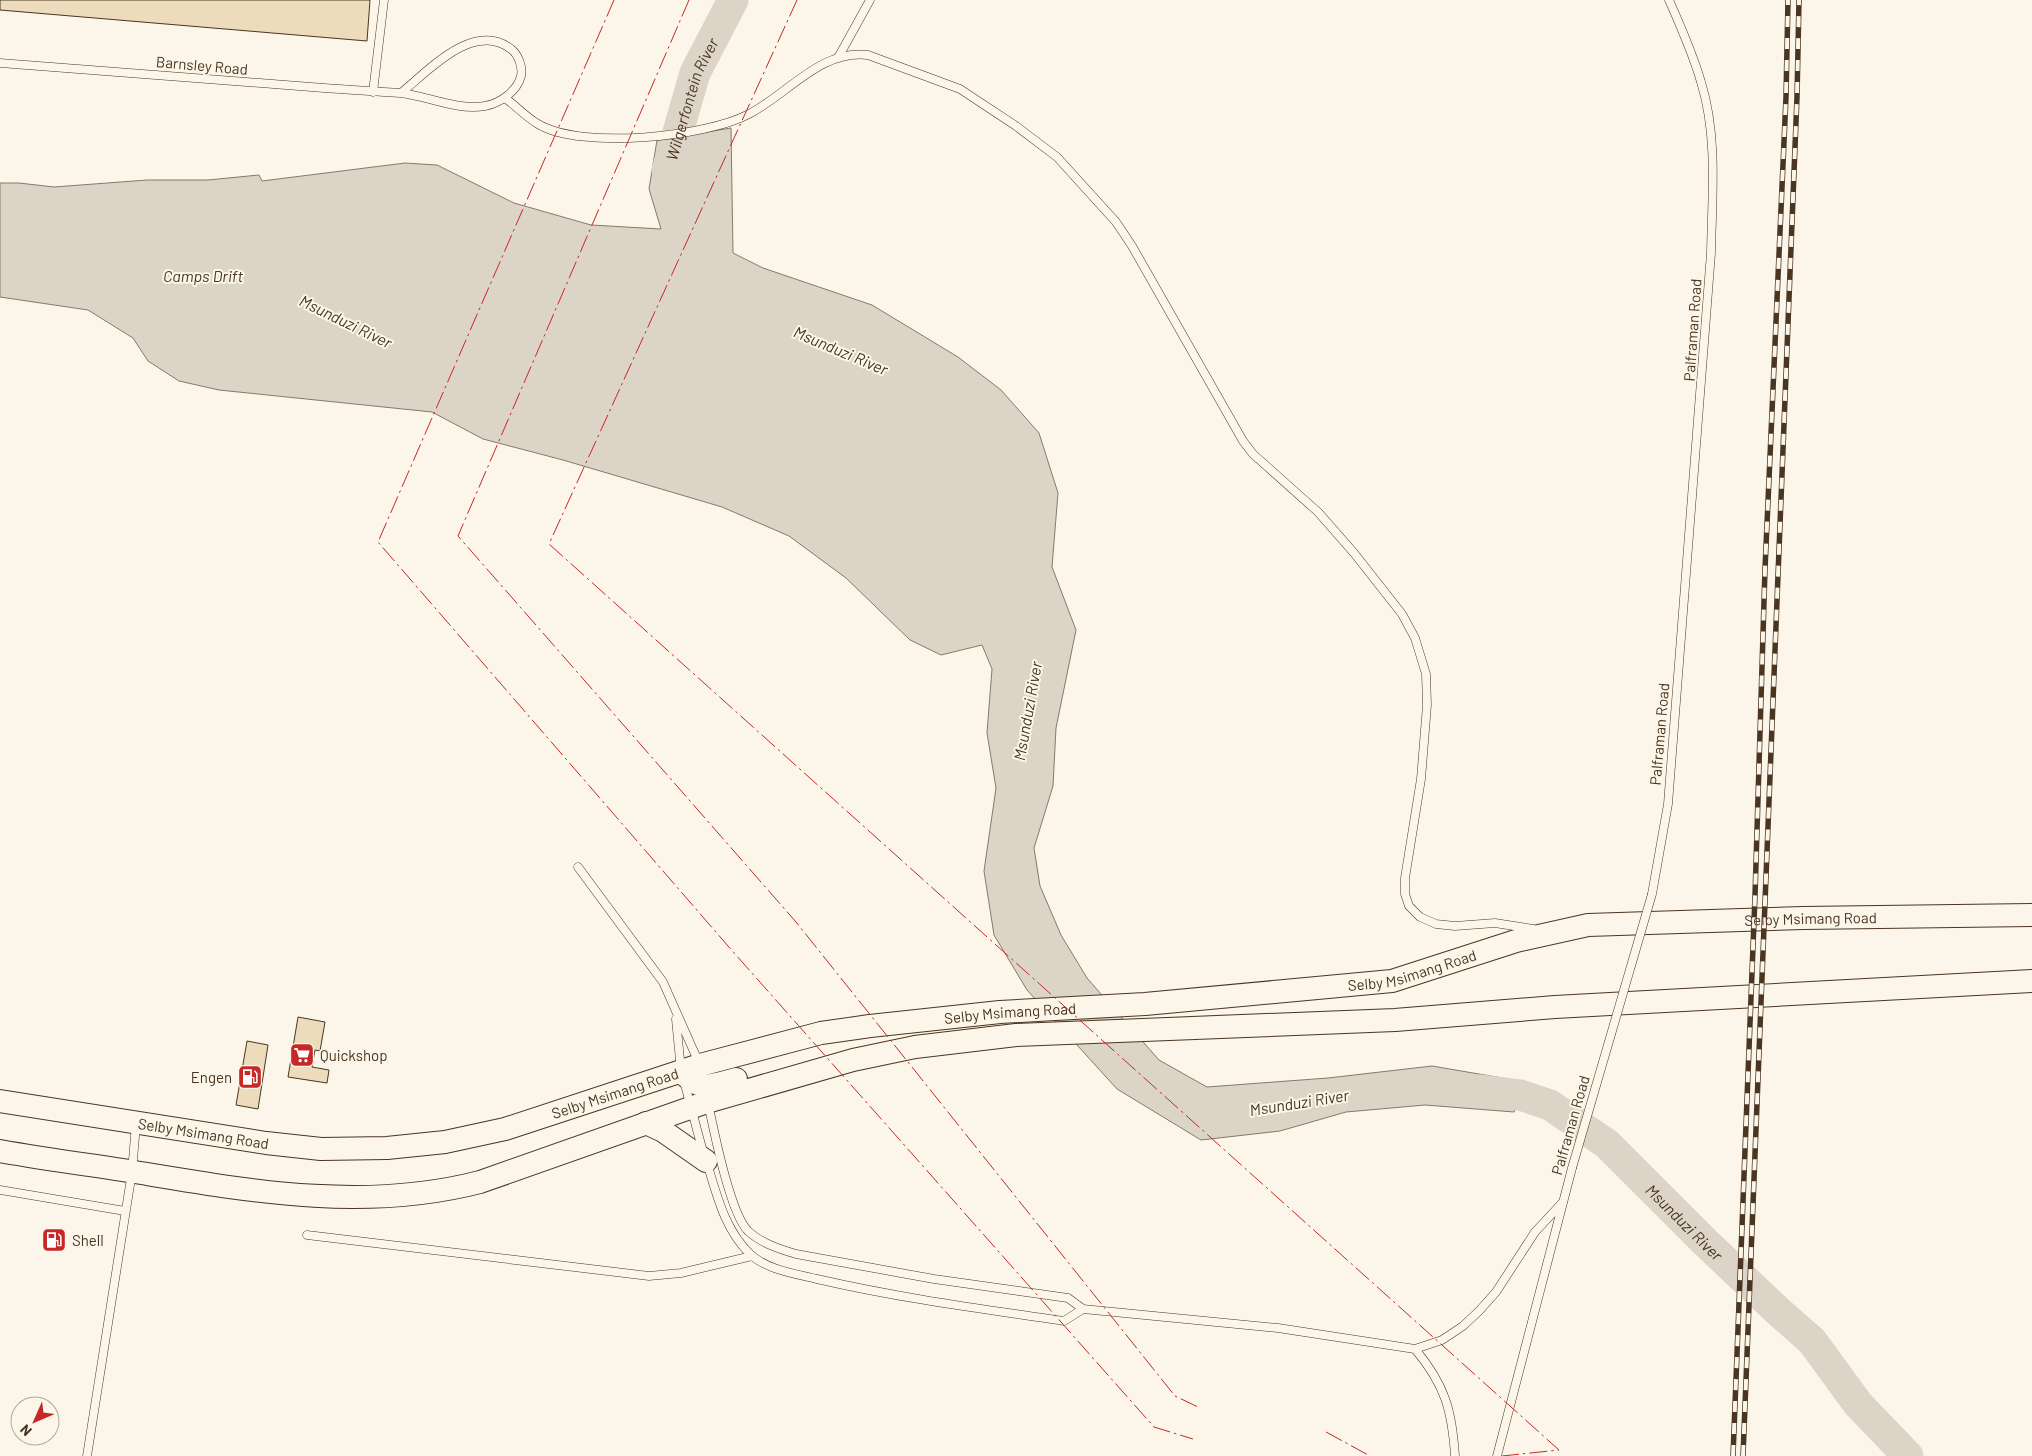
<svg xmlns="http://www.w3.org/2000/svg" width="2032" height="1456" font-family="Barlow,sans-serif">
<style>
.water{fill:#dcd4c6;stroke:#887966}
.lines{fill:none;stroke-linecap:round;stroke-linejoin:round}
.river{stroke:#dcd4c6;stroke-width:31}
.building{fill:#ecdcbc;stroke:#4a3520}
.service-casing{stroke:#4a3520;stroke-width:9}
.secondary-casing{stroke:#4a3520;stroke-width:24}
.service{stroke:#fbf6e9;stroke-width:8}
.secondary{stroke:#fbf6e9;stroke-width:22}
.rail-casing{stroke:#4a3520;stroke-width:5.5}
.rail{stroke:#fbf6e9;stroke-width:4;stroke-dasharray:11;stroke-linecap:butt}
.service-bridge-casing{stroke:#4a3520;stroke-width:9;stroke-linecap:butt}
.service-bridge{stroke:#fbf6e9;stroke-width:8}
.power{stroke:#c62828;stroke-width:1;stroke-dasharray:18 4 2.5 4;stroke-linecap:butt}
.labels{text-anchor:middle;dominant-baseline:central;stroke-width:4;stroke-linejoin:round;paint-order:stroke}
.street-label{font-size:15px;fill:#4a3520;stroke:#fbf6e9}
.poi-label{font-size:15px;fill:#4a3520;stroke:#fbf6e9;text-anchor:start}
.water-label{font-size:16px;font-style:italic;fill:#4a3520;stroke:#fbf6e9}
</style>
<rect width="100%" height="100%" fill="#fbf6e9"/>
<path class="water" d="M 731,128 L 733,253 L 763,268 L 872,305 L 958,357 L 1001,390 L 1039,433 L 1058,493 L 1052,567 L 1076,630 L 1056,728 L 1053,786 L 1034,848 L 1040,886 L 1061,935 L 1087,978 L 1159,1060 L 1207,1087 L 1328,1078 L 1432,1066 L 1526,1082 L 1514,1112 L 1425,1105 L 1346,1112 L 1280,1131 L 1201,1140 L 1117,1089 L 1027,990 L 994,935 L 984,871 L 996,788 L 987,733 L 992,669 L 982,645 L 941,655 L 910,640 L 846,578 L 789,536 L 722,507 L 563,460 L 483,439 L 432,412 L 219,390 L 179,381 L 148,361 L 133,338 L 88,310 L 0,297 L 0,183 L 19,183 L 54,187 L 147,180 L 208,180 L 259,175 L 262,181 L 405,163 L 437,165 L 514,203 L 591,225 L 661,229 L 649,189 L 657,140 Z"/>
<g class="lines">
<g class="river">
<path id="s1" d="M 667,170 L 695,73 L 733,0"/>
<path id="s2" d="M 1479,1090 L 1520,1095 L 1550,1105 L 1607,1144 L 1706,1243 L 1780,1313 L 1812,1341 L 1858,1404 L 1908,1456"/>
</g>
</g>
<g class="building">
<path d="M 0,0 L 370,0 L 367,41 L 0,10 Z"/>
<path d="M 298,1017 L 325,1022 L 320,1051 L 315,1050 L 312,1067 L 329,1070 L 327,1083 L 288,1077 Z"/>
<path d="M 247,1041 L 268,1045 L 258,1109 L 236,1105 Z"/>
</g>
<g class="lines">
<defs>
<g id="service">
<path d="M 839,56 L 870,0"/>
<path d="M 0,63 C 108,71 216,80 324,88 C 350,90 375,91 400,93 C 428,96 457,111 485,106 C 501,103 517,91 521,76 C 523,67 518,54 511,49 C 474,20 428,71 401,93"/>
<path d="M 373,92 L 384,0"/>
<path d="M 505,98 C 516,106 526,117 538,124 C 581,150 706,137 749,114 C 788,94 821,49 868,55 L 960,89 L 1016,126 L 1057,157 L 1116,222 L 1132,246 L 1243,441 L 1253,454 L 1318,512 L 1354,553 L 1402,614 L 1415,638 L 1426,674 L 1427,705 L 1421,779 L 1405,878 L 1405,894 L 1409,906 L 1420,917 L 1436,924 L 1455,926 L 1495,923 L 1533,929"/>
<path d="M 578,867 L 663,982 L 699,1063"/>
<path d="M 1652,894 L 1668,804 L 1711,253 C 1712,197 1718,136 1701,82 C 1693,54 1681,27 1669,0"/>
<path d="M 676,1019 L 681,1070"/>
<path d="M 684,1081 L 703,1152"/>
<path d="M 708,1103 C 714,1131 730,1213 748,1231 C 761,1243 779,1249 796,1254 L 934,1279 L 1068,1298 L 1083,1309 L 1278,1328 L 1415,1349 L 1442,1340 L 1463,1326 L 1479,1311 L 1496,1292 L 1535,1232 L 1563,1202"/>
<path d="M 707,1163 C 717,1196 725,1230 750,1254 C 767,1270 796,1274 817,1279 C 899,1298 982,1309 1064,1321 L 1083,1309"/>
<path d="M 0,1190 L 125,1211"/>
<path d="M 307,1235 L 649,1276 L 681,1273 L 752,1256"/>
<path d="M 1415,1349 C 1445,1385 1452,1410 1455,1456"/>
<path d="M 87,1456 L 132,1172 L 136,1124"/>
<path d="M 1497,1456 L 1572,1168"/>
</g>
<g id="secondary">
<path d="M 681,1071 C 700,1093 712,1085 736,1079"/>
<path id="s3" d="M 0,1101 L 266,1143 L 321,1149 L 387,1148 L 445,1142 L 505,1129 L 700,1065 L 821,1033 L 870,1026 L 1000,1012 L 1145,1004 L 1392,981 L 1516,941 L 1588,925 L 1803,918 L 2032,915"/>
<path d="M 646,1123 L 663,1131 L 706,1161"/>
<path d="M 0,1151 C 45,1159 90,1165 135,1172 C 250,1191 364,1212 480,1182 L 707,1102 L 853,1060 L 915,1047 L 1016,1035 L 1395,1020 L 1555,1007 L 2032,981"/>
</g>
</defs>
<use href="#service" class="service-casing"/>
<use href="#secondary" class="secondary-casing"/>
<use href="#service" class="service"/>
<use href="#secondary" class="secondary"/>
<defs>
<g id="rail">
<path d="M 1733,1456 L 1755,896 L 1765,569 L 1786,97 L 1788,0"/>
<path d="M 1743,1456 L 1797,97 L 1799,0"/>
</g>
</defs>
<use href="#rail" class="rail-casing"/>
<use href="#rail" class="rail"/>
<defs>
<path id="service-bridge" d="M 1572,1168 L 1652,894"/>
</defs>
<use href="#service-bridge" class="service-bridge-casing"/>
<use href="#service-bridge" class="service-bridge"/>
<g class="power">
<path d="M 614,0 L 378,542 L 728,946 L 1154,1427 L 1193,1439"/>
<path d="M 689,0 L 458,536 L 796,922 L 1175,1396 L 1198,1407"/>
<path d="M 797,0 L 549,544 L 1559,1450 L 1502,1456"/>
<path d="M 1326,1432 L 1370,1456"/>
</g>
</g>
<defs>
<symbol id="supermarket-square" viewBox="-11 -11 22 22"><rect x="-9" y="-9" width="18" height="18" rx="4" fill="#c62828" stroke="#fbf6e9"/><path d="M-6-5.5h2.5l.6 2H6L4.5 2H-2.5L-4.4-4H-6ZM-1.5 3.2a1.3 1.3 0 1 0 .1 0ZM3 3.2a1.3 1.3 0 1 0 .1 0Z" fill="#fff"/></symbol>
<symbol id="fuel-square" viewBox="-11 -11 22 22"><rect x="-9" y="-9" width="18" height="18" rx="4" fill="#c62828" stroke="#fbf6e9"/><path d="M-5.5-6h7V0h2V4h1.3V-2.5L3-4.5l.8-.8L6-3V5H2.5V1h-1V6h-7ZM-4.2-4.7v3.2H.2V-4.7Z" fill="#fff"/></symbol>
</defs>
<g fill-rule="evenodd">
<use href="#supermarket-square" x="288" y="1041" width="28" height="28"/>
<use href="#fuel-square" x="236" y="1063" width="28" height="28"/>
<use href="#fuel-square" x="40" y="1226" width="28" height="28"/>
</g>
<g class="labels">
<g class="street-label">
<text transform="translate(202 65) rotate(5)">Barnsley Road</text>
<text transform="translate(1692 330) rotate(-86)">Palframan Road</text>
<text transform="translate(1659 734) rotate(-85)">Palframan Road</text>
<text stroke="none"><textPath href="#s3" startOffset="1841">Selby Msimang Road</textPath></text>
<text stroke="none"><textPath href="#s3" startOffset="1436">Selby Msimang Road</textPath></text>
<text stroke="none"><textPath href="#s3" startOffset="1031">Selby Msimang Road</textPath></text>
<text stroke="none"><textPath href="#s3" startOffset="626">Selby Msimang Road</textPath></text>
<text transform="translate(1570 1125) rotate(-74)">Palframan Road</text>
<text stroke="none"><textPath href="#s3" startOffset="206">Selby Msimang Road</textPath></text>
</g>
<g class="poi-label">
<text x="320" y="1055">Quickshop</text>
<text x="232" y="1077" text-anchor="end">Engen</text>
<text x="72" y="1240">Shell</text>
</g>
<g class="water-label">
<text stroke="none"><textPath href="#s1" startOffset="75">Wilgerfontein River</textPath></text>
<text x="203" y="275">Camps Drift</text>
<text transform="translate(346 321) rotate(26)">Msunduzi River</text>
<text transform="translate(841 350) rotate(23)">Msunduzi River</text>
<text transform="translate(1027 711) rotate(-80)">Msunduzi River</text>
<text transform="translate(1299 1102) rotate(-9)">Msunduzi River</text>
<text stroke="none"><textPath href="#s2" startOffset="252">Msunduzi River</textPath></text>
</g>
</g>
<g transform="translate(35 1421) rotate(225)"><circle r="24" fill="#fbf6e9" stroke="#b4a999"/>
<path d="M0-4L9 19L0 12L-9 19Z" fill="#c62828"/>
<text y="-8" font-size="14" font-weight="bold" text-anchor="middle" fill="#4a3520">N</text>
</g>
</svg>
